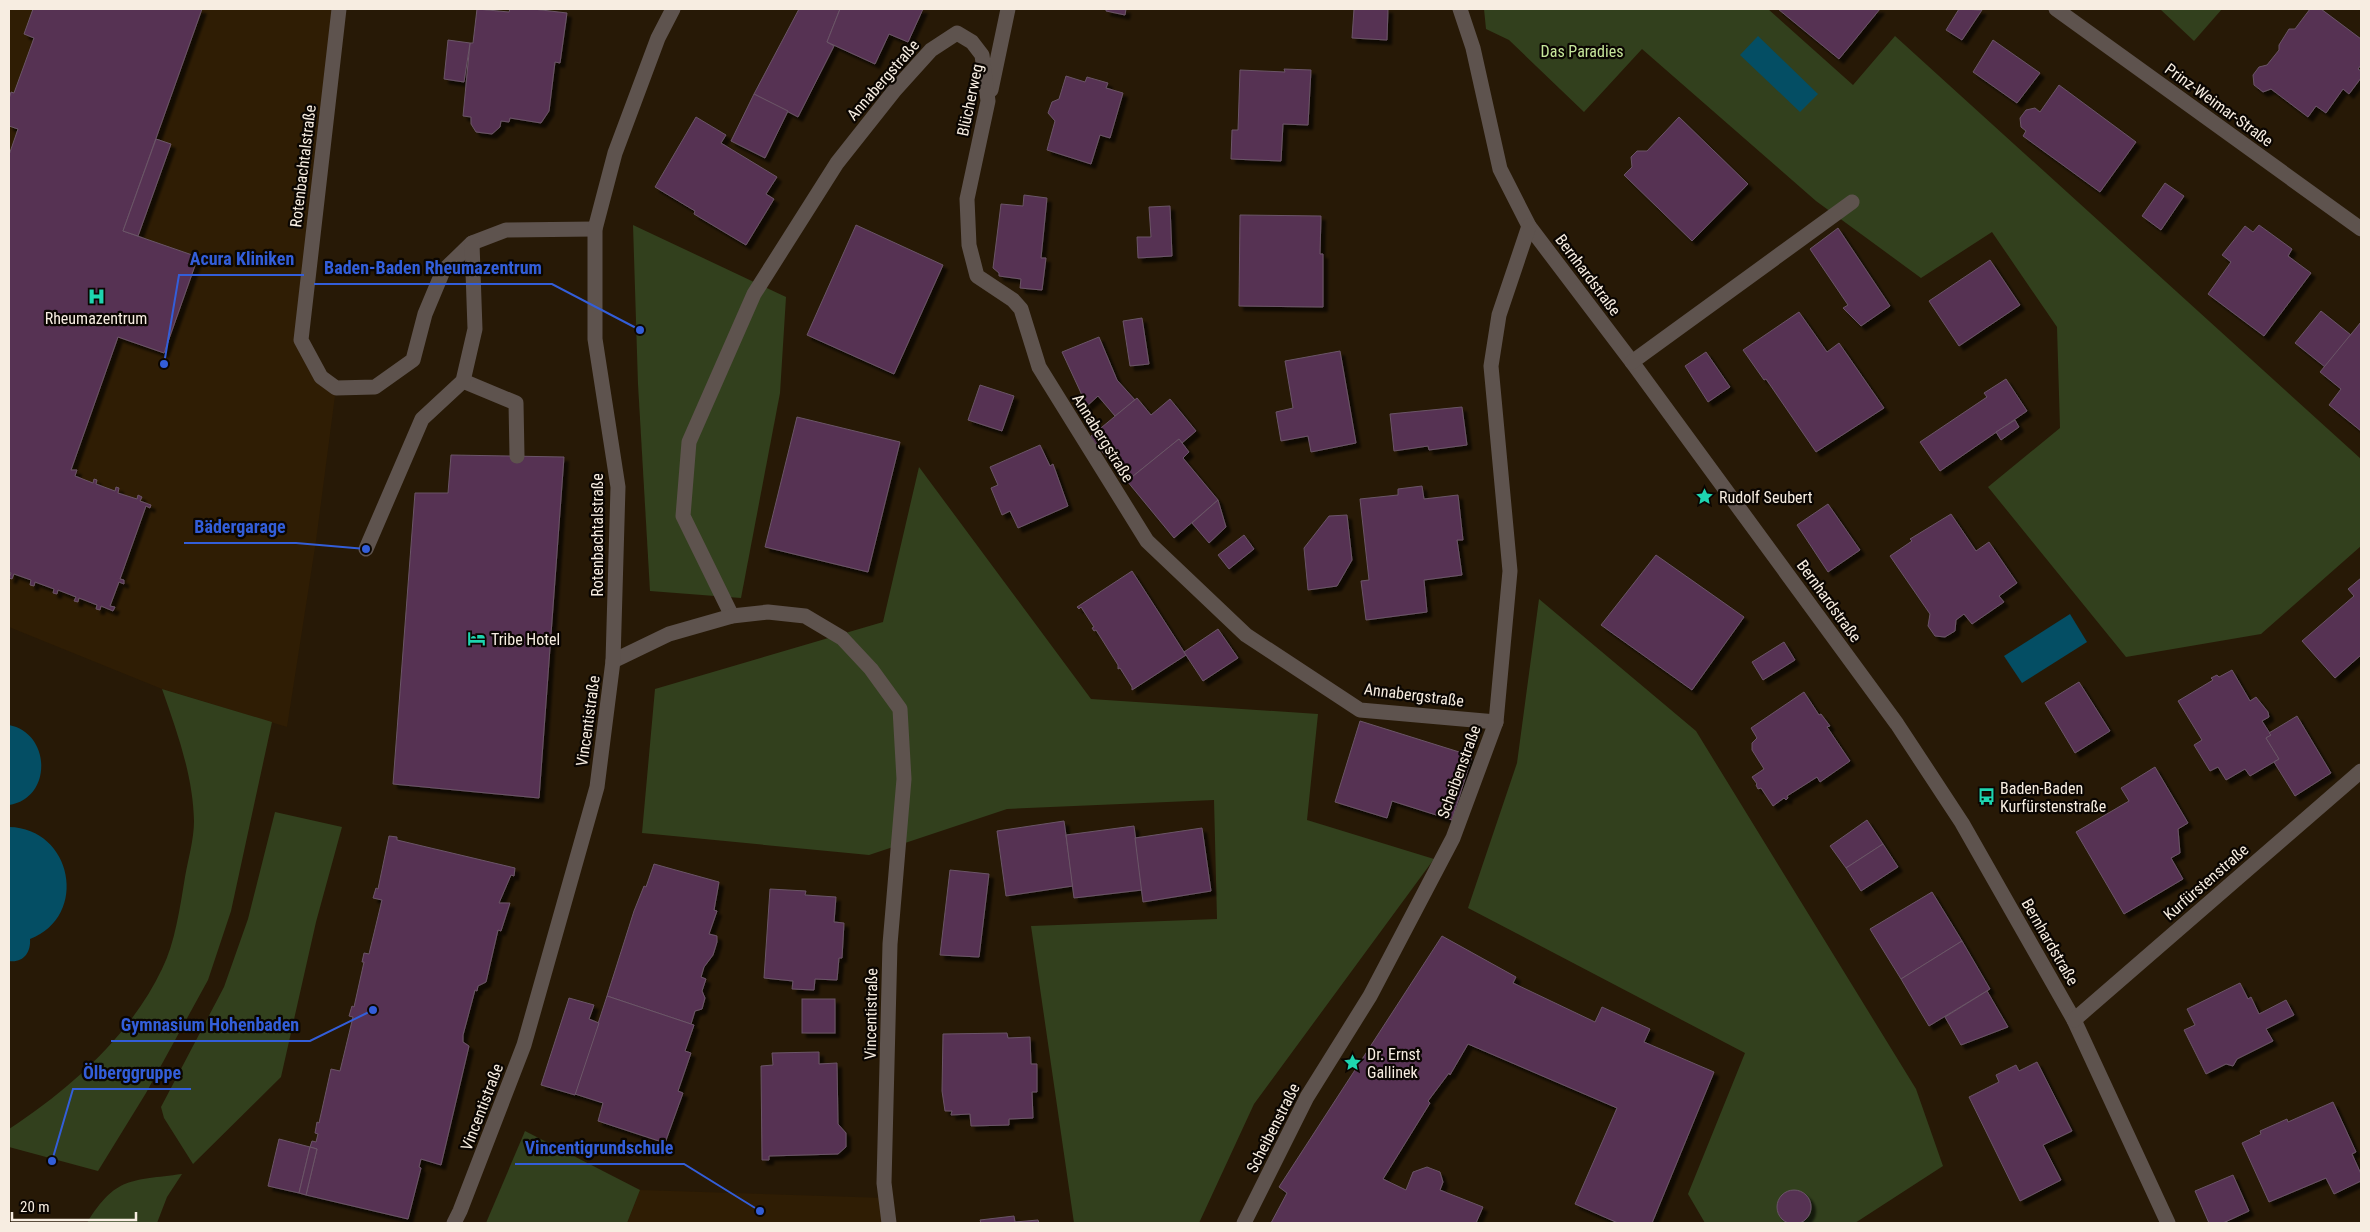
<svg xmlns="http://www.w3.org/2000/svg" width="2370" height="1232" font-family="'Roboto Condensed',sans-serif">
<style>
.built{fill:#2f1d04}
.green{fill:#32401d}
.water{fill:#044e64}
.building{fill:#573253;stroke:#6a5567;filter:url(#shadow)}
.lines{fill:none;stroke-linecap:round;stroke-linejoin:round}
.minor{stroke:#5e534e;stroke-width:15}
.labels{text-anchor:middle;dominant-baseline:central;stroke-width:4.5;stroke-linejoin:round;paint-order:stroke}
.park-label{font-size:16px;fill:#c6e69b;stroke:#0b0602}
.street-label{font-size:16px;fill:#f7ede1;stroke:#0b0602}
.poi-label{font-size:16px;fill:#f7ede1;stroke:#0b0602;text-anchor:start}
.leader{fill:none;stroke:#335ed9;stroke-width:2}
.callout-dot{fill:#335ed9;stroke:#0b0602;stroke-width:2}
.callout-label{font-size:18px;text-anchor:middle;font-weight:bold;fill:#335ed9;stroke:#0b0602;stroke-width:4.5;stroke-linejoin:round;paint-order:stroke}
</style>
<defs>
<filter id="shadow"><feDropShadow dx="4.5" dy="4.5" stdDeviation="1" flood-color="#0009"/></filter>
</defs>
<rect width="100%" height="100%" fill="#271906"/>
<g class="built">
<path d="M 9,9 L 339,9 L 301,340 L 336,388 L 316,541 L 287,727 L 162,689 L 9,627 Z"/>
<path d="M 640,1190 L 886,1198 L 889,1223 L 627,1223 Z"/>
</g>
<g class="green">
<path d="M 1484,9 L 1768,9 L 1853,85 L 1895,36 L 2361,459 L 2361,546 L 2261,634 L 2126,657 L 1988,487 L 2060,428 L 2057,327 L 1992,232 L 1921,278 L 1816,201 L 1642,49 L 1584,112 L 1509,40 L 1486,29 Z"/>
<path d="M 2160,9 L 2222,9 L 2194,41 Z"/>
<path d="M 633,225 L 786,297 L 780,393 L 741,598 L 650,591 L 638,384 Z"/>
<path d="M 919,467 L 1091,699 L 1318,714 L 1307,820 L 1434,859 L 1254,1104 L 1199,1223 L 1074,1223 L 1031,926 L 1217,919 L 1214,800 L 1007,809 L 869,855 L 642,833 L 655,689 L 883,622 Z"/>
<path d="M 1539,599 L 1696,731 L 1916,1089 L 1943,1166 L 1855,1223 L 1705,1223 L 1688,1194 L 1745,1053 L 1468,908 L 1517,763 Z"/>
<path d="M 162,689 L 272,722 L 231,911 L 208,980 L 146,1093 L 98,1171 L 9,1147 L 9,1129 C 69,1090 130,1036 162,969 C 175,943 180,907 185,877 C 188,860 194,839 194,821 C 193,775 177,732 162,689 Z"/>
<path d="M 275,812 L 342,827 L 316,922 L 281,1077 L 193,1164 L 164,1118 L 161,1107 L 224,987 L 248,919 Z"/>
<path d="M 525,1131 L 640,1190 L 627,1223 L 486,1223 Z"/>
<path d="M 182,1174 L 167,1197 L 157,1223 L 87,1223 C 116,1176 131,1181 182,1174 Z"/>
</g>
<g class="water">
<path d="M 1758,36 L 1818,94 L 1800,112 L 1740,55 Z"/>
<path d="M 2070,614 L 2087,642 L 2022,683 L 2004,656 Z"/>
<path d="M 9,725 C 51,733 53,798 9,805 Z"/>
<path d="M 9,827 C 72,828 90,916 30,939 C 31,953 23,963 9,961 Z"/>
</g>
<g class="building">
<path d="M 33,9 L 202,9 L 123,231 L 198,257 L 164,353 L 118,337 L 71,470 L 77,470 L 75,476 L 93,483 L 94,479 L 97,480 L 96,484 L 115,491 L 116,487 L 119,488 L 118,493 L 137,499 L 138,495 L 142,497 L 140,501 L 151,505 L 150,508 L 146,506 L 120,579 L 124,580 L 124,584 L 119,582 L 110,606 L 115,607 L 113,611 L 101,606 L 100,610 L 96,609 L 97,605 L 79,598 L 78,602 L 74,601 L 76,597 L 58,590 L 57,594 L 53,593 L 54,589 L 35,582 L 34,586 L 30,585 L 31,580 L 14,574 L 12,579 L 9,578 L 11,573 L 9,572 L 9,155 L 18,129 L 9,126 L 9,99 L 11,92 L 14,93 L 34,38 L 24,34 Z"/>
<path d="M 477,9 L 509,12 L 510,9 L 533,9 L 567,13 L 560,63 L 555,62 L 549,111 L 541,123 L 510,118 L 509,122 L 501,121 L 500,127 L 492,134 L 476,132 L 471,124 L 471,117 L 463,116 L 470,43 L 473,43 Z"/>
<path d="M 799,9 L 840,9 L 827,42 L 834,46 L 798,117 L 754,94 Z"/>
<path d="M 840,9 L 923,9 L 908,42 L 889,34 L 875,64 L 827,42 Z"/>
<path d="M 1106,9 L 1126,9 L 1125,15 L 1106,11 Z"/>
<path d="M 1354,9 L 1388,9 L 1387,40 L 1352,38 Z"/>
<path d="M 1778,9 L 1880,9 L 1839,59 Z"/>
<path d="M 1959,9 L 1982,10 L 1962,40 L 1946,30 Z"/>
<path d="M 2310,9 L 2321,9 L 2361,39 L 2361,65 L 2358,69 L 2361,71 L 2361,78 L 2349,94 L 2343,89 L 2326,113 L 2316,106 L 2308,117 L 2271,89 L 2263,92 L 2254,85 L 2253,75 L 2259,67 L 2267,65 L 2279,50 L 2279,45 L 2289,29 L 2295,29 Z"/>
<path d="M 448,40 L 470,43 L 464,82 L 444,79 Z"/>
<path d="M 1993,40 L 2040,73 L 2017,103 L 1973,72 Z"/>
<path d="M 1284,69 L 1311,70 L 1308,125 L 1283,124 L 1281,161 L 1231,159 L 1232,130 L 1238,130 L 1240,70 L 1285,72 Z"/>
<path d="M 1066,76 L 1085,82 L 1087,77 L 1108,83 L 1106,88 L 1123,93 L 1110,138 L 1100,135 L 1091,164 L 1047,150 L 1055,121 L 1048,113 L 1052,102 L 1059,99 Z"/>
<path d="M 2059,85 L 2136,142 L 2100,192 L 2023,136 L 2026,131 L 2021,127 L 2020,118 L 2026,110 L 2035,108 L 2040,112 Z"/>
<path d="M 754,94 L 788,111 L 765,158 L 731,141 Z"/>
<path d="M 696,117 L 726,135 L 721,143 L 777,177 L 766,194 L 774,199 L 746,245 L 694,214 L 695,211 L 655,187 Z"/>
<path d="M 1679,117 L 1748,184 L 1692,241 L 1624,175 L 1632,167 L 1631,157 L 1637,151 L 1647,151 Z"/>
<path d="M 156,139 L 171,144 L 138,236 L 123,231 Z"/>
<path d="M 2165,183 L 2184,196 L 2161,230 L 2142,216 Z"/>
<path d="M 1024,195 L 1047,198 L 1041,258 L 1046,258 L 1042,290 L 1020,288 L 1021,279 L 999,276 L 999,273 L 993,268 L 1001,204 L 1023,206 Z"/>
<path d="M 1170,206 L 1172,256 L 1138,258 L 1137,237 L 1151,237 L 1149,207 Z"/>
<path d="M 1240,215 L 1321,216 L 1320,254 L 1323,254 L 1323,307 L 1239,306 Z"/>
<path d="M 856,225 L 943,265 L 894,374 L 807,335 Z"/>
<path d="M 2259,225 L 2292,249 L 2288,256 L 2311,273 L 2264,336 L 2208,294 L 2231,262 L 2222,255 L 2245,226 L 2253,232 Z"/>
<path d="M 1838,228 L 1890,306 L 1861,326 L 1843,308 L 1848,305 L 1810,249 Z"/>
<path d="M 1990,260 L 2020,305 L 1959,346 L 1929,301 Z"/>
<path d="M 2321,311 L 2351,335 L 2325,367 L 2295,343 Z"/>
<path d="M 1799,312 L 1827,352 L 1839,343 L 1884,408 L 1816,452 L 1766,379 L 1764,380 L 1743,350 Z"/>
<path d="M 1142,318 L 1149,364 L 1130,366 L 1123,321 Z"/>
<path d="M 2361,322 L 2361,431 L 2329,405 L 2341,389 L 2320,372 Z"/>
<path d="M 1099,337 L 1117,380 L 1135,400 L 1115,416 L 1098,396 L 1087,406 L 1062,352 Z"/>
<path d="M 1340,351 L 1356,443 L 1311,452 L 1308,436 L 1281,441 L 1276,412 L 1293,408 L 1285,361 Z"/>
<path d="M 1706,352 L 1730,387 L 1708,402 L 1685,366 Z"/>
<path d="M 2006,379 L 2027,411 L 1940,471 L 1920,442 L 1987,397 L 1984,393 Z"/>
<path d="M 980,385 L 1014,396 L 1002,431 L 968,420 Z"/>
<path d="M 1137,398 L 1151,415 L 1170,399 L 1196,431 L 1182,443 L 1179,439 L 1127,481 L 1090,437 Z"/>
<path d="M 1462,407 L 1467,445 L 1429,450 L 1428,446 L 1394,451 L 1390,414 Z"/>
<path d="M 797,417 L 900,442 L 868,572 L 765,547 Z"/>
<path d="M 2015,420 L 2019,427 L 2001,440 L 1996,432 Z"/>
<path d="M 1179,439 L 1189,452 L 1183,458 L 1218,500 L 1174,538 L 1127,481 Z"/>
<path d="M 1040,445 L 1050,466 L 1053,464 L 1068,506 L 1018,528 L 1010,511 L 1002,515 L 991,488 L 998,485 L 990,467 Z"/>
<path d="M 451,455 L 564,457 L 539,798 L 393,784 L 415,493 L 448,493 Z"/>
<path d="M 1422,486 L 1424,499 L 1458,495 L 1463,540 L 1457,540 L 1462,575 L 1424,580 L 1427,612 L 1366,620 L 1361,581 L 1369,580 L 1360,499 L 1398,495 L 1398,489 Z"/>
<path d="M 1218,500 L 1226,527 L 1209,543 L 1192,523 Z"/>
<path d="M 1828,504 L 1860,550 L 1828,572 L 1797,525 Z"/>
<path d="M 1951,514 L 1976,551 L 1989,542 L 2017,583 L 1999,596 L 2004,602 L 1972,624 L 1964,614 L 1956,620 L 1955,631 L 1945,637 L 1935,636 L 1928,626 L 1930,614 L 1890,556 L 1912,541 L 1910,539 Z"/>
<path d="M 1347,515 L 1352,560 L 1337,586 L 1308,590 L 1304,548 L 1329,516 Z"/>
<path d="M 1244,535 L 1254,549 L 1229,569 L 1218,555 Z"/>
<path d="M 1656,555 L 1744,617 L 1692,690 L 1601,625 Z"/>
<path d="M 1132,571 L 1186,655 L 1132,690 L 1132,687 L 1120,668 L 1118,669 L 1118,665 L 1096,630 L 1094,631 L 1092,628 L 1094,627 L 1081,607 L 1079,609 L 1077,607 Z"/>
<path d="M 2361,578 L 2361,655 L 2335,678 L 2302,641 L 2354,596 L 2348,589 Z"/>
<path d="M 1218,629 L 1238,658 L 1203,681 L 1184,652 Z"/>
<path d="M 1784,642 L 1795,660 L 1763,680 L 1752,662 Z"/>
<path d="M 2232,670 L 2250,701 L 2256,697 L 2268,712 L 2269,717 L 2262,721 L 2271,735 L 2266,738 L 2279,759 L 2250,776 L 2245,769 L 2226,780 L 2218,767 L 2210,771 L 2194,745 L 2202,740 L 2178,701 L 2213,680 L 2211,678 L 2217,675 L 2219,677 Z"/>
<path d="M 2079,682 L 2110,731 L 2075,753 L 2045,703 Z"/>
<path d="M 1804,692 L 1819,715 L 1821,714 L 1830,726 L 1827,727 L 1850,761 L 1820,782 L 1817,777 L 1787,796 L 1788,798 L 1786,800 L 1784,798 L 1773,806 L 1761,788 L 1758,789 L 1756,785 L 1757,784 L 1752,777 L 1764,769 L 1752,750 L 1752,743 L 1757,738 L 1751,728 Z"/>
<path d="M 2297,716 L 2331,773 L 2295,796 L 2274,762 L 2279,759 L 2266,738 L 2271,735 L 2269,733 Z"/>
<path d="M 1360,721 L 1472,756 L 1452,820 L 1392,801 L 1387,818 L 1335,802 Z"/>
<path d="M 2155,767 L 2188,823 L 2178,829 L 2180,853 L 2171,858 L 2183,879 L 2124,914 L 2076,832 L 2129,801 L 2121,788 Z"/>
<path d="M 1867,820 L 1883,844 L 1846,868 L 1830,846 Z"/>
<path d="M 1064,821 L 1073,886 L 1006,896 L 997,831 Z"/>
<path d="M 1134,826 L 1142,890 L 1074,898 L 1066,835 Z"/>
<path d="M 1202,828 L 1211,891 L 1143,902 L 1135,838 Z"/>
<path d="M 389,836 L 397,837 L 397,840 L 515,868 L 514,876 L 511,875 L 499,903 L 510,903 L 501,931 L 498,930 L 486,982 L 478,986 L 477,991 L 475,990 L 463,1035 L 463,1042 L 469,1046 L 441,1165 L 421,1159 L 419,1167 L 421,1168 L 408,1219 L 306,1195 L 317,1149 L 310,1147 L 312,1141 L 316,1142 L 318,1134 L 315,1133 L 317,1122 L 319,1123 L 331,1069 L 340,1071 L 353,1017 L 349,1016 L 352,1006 L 354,1007 L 364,962 L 362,962 L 364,953 L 369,954 L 382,900 L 373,898 L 376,888 L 378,889 Z"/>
<path d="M 1883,844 L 1898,867 L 1861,891 L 1846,868 Z"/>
<path d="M 654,864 L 719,882 L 714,910 L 717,911 L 709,934 L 717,936 L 717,942 L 713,955 L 704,967 L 701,977 L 706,979 L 702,991 L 705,998 L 702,1009 L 695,1011 L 691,1024 L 607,996 L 634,911 L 644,886 L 646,887 Z"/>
<path d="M 950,870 L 989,874 L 979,957 L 940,955 Z"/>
<path d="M 770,889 L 806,891 L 805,895 L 836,897 L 834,922 L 844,923 L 842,958 L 839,958 L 837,980 L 815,979 L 814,990 L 792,989 L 793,981 L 764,978 Z"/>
<path d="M 1932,892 L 1962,941 L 1901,979 L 1870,929 Z"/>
<path d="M 1442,936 L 1516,977 L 1513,983 L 1595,1022 L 1602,1007 L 1650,1029 L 1644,1042 L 1714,1072 L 1652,1223 L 1618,1223 L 1575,1204 L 1617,1108 L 1468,1044 L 1450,1075 L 1449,1073 L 1428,1101 L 1430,1103 L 1383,1179 L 1406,1190 L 1413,1172 L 1427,1167 L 1440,1172 L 1443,1182 L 1440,1190 L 1483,1207 L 1476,1223 L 1271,1223 L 1287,1193 L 1279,1187 Z"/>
<path d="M 1962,941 L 1990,989 L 1929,1026 L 1901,979 Z"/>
<path d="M 2240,983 L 2248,999 L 2251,997 L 2259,1014 L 2286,1000 L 2294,1015 L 2266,1029 L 2273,1041 L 2237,1059 L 2233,1066 L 2226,1064 L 2206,1074 L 2184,1030 L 2195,1025 L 2187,1009 Z"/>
<path d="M 1987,991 L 2008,1027 L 1961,1045 L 1945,1017 Z"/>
<path d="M 607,996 L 694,1025 L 685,1051 L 691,1053 L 678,1091 L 683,1093 L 665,1143 L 598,1121 L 603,1103 L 575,1094 Z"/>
<path d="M 569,998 L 594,1005 L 589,1019 L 599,1023 L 575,1095 L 541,1085 Z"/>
<rect x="802" y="999" width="33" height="34"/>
<path d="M 1007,1033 L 1008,1038 L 1030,1037 L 1031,1064 L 1037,1064 L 1037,1092 L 1032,1092 L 1033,1118 L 1009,1119 L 1009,1125 L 971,1126 L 970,1114 L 951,1115 L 952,1111 L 945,1111 L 942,1091 L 943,1034 Z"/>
<path d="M 819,1052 L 819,1064 L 837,1063 L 838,1124 L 846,1133 L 846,1147 L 838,1154 L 769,1156 L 769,1160 L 762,1160 L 761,1066 L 773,1065 L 772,1053 Z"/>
<path d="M 2037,1062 L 2072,1131 L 2043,1145 L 2061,1180 L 2020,1201 L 1969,1097 L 1999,1082 L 1996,1075 L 2016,1065 L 2019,1071 Z"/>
<path d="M 2333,1102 L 2356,1152 L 2352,1154 L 2361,1174 L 2361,1181 L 2334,1194 L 2326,1178 L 2269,1202 L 2242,1143 L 2261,1134 L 2260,1131 L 2287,1119 L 2288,1122 Z"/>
<path d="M 279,1139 L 310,1147 L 299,1193 L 268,1186 Z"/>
<path d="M 310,1147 L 317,1149 L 306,1195 L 299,1193 Z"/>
<path d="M 2233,1175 L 2249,1211 L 2223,1223 L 2209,1223 L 2195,1191 Z"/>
<circle cx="1794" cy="1207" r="17"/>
<path d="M 1014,1216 L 1015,1222 L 1038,1220 L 1039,1223 L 981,1223 L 980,1220 Z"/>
</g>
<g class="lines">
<g class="minor">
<path d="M 339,9 L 301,340 L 321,377 L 336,388 L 375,387 L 413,360 L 425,314 L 443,271 L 472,243 L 506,230 L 595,229"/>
<path d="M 1460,9 L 1473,48 L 1500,169 L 1529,226 L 1632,362 L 1897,724 L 1962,823 L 2074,1020 L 2168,1223"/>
<path d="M 2056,9 L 2361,229"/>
<path d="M 991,90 L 1008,9"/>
<path d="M 1632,362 L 1852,202"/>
<path d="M 463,381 L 516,403 L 517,456"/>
<path d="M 366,549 L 422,419 L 463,381 L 475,329 L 472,243"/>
<path d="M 732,616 L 683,516 L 689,442 L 754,294 L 837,163 L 894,91 L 931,50 L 957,33 L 972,42 L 982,55 L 988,101 L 967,199 L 969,245 L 977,276 L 1013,300 L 1021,309 L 1039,367 L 1147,541 L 1246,635 L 1360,710 L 1496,722"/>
<path d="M 613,661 L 669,634 L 732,616 L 768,612 L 805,616 L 842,638 L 871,669 L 900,709 L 904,779 L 890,944 L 884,1183 L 889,1223"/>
<path d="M 2074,1020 L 2361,771"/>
<path d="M 454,1223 L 460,1211 L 524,1045 L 597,787 L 613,661 L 618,487 L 595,339 L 595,229 L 615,153 L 658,38 L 673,9"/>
<path d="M 1244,1223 L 1307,1097 L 1370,996 L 1453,838 L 1496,722 L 1510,571 L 1491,366 L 1499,315 L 1529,226"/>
</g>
</g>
<defs>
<symbol id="hospital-bare" viewBox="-9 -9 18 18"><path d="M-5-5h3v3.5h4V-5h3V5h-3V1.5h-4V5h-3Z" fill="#1ed5b0" stroke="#0b0602" stroke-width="2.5" paint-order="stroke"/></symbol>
<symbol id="sight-bare" viewBox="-9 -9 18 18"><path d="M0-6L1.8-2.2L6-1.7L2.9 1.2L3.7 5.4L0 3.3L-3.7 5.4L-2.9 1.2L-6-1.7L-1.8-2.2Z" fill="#1ed5b0" stroke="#0b0602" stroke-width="2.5" paint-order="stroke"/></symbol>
<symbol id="hotel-bare" viewBox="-9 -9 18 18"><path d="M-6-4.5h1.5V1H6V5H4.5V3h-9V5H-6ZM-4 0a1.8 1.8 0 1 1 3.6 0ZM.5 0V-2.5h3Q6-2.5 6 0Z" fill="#1ed5b0" stroke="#0b0602" stroke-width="2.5" paint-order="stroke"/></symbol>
<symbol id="bus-bare" viewBox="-9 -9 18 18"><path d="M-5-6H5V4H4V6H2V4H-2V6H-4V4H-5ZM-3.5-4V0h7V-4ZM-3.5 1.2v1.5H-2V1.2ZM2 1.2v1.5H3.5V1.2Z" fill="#1ed5b0" stroke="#0b0602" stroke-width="2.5" paint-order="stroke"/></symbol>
</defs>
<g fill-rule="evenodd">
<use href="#hospital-bare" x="84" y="284" width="25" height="25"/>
<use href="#sight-bare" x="1692" y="484" width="25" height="25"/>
<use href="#hotel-bare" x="464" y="626" width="25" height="25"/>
<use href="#bus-bare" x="1974" y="784" width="25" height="25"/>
<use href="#sight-bare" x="1340" y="1050" width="25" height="25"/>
</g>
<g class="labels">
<g class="park-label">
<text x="1582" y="51">Das Paradies</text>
</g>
<g class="street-label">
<text transform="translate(883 80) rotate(-49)">Annabergstraße</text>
<text transform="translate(970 100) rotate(-78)">Blücherweg</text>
<text transform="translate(2219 105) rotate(36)">Prinz-Weimar-Straße</text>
<text transform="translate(303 166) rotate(-83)">Rotenbachtalstraße</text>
<text transform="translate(1588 275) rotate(53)">Bernhardstraße</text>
<text transform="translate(1103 438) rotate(58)">Annabergstraße</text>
<text transform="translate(597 535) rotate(-90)">Rotenbachtalstraße</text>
<text transform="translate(1829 601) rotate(54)">Bernhardstraße</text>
<text transform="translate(1414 695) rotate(7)">Annabergstraße</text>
<text transform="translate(588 721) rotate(-82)">Vincentistraße</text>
<text transform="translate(1459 772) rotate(-70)">Scheibenstraße</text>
<text transform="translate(2206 882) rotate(-41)">Kurfürstenstraße</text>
<text transform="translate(2050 942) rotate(60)">Bernhardstraße</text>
<text transform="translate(871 1014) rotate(-89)">Vincentistraße</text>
<text transform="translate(482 1107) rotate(-69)">Vincentistraße</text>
<text transform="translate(1273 1128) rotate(-63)">Scheibenstraße</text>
</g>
<g class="poi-label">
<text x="96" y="318" text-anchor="middle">Rheumazentrum</text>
<text x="1719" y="497">Rudolf Seubert</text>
<text x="491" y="639">Tribe Hotel</text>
<text x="2000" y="788">Baden-Baden<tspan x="2000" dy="18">Kurfürstenstraße</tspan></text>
<text x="1367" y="1054">Dr. Ernst<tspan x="1367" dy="18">Gallinek</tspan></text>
</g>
</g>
<path class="leader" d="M164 364L179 275H304M640 330L552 284H314M366 549L296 543H184M373 1010L310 1041H111M52 1161L73 1089H191M760 1211L684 1164H515"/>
<g class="callout-dot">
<circle cx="164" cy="364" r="5"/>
<circle cx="640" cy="330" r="5"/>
<circle cx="366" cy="549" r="5"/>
<circle cx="373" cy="1010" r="5"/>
<circle cx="52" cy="1161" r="5"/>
<circle cx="760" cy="1211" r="5"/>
</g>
<g class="callout-label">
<text x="242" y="265">Acura Kliniken</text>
<text x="433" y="274">Baden-Baden Rheumazentrum</text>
<text x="240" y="533">Bädergarage</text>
<text x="210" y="1031">Gymnasium Hohenbaden</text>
<text x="132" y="1079">Ölberggruppe</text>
<text x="599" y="1154">Vincentigrundschule</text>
</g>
<rect width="2370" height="1232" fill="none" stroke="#f7ede1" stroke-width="20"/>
<path d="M12 1212v8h124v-8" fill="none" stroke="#f7ede1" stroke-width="2.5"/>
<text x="20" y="1212" font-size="15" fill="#f7ede1" stroke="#0b0602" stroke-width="4" paint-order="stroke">20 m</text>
</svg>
